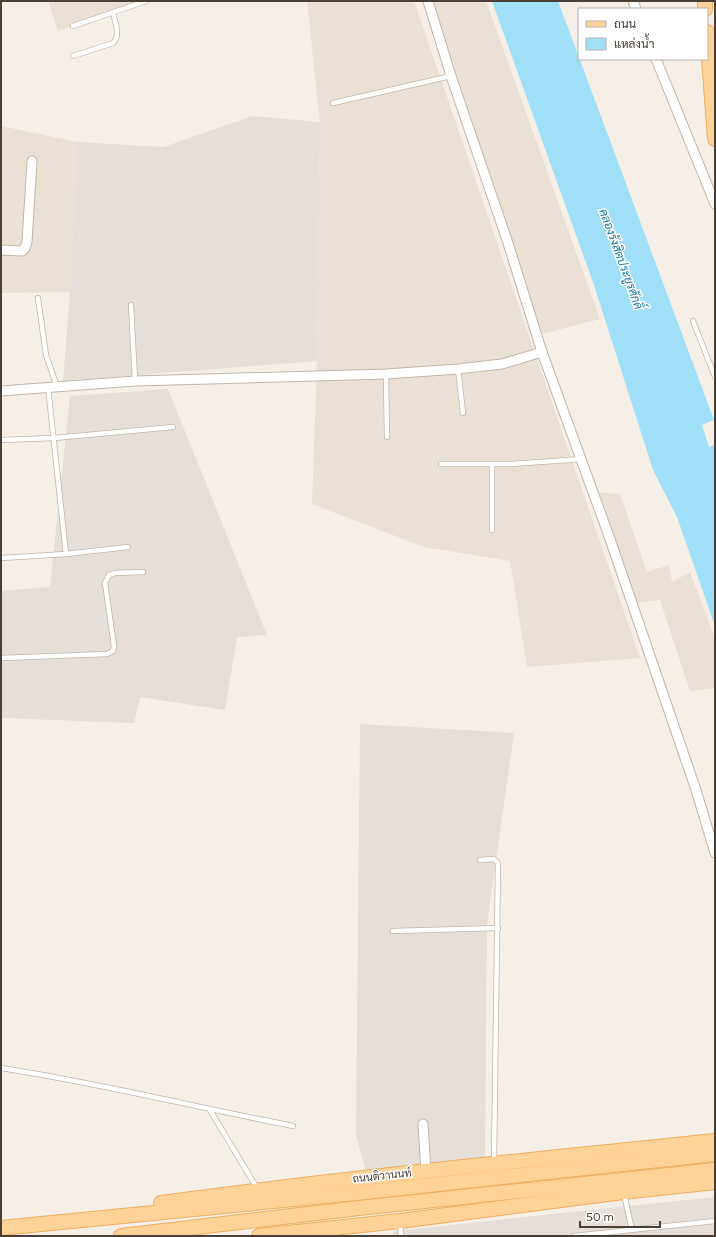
<svg xmlns="http://www.w3.org/2000/svg" width="716" height="1237" font-family="Figtree,Sarabun,sans-serif">
<style>
.residential{fill:#eae0d5}
.industrial{fill:#e5ded9}
.water{fill:#9fdff7}
.lines{fill:none;stroke-linecap:round;stroke-linejoin:round}
.lane-casing{stroke:#c2b6a9;stroke-width:6}
.street-casing{stroke:#c2b6a9;stroke-width:11}
.primary-casing{stroke:#efae5d;stroke-width:16}
.lane{stroke:#fff;stroke-width:4.5}
.street{stroke:#fff;stroke-width:9}
.primary{stroke:#ffd397;stroke-width:14}
.labels{text-anchor:middle;dominant-baseline:central;stroke-width:3;stroke-linejoin:round;paint-order:stroke}
.street-label{font-size:11px;fill:#493f36;stroke:#fff}
.water-label{font-size:12px;font-style:italic;fill:#207a9d;stroke:#fff}
</style>
<rect width="100%" height="100%" fill="#f5efe8"/>
<g class="residential">
<path d="M 48,1 L 145,1 L 58,31 Z"/>
<path d="M 307,1 L 414,1 L 640,658 L 527,667 L 510,561 L 424,547 L 312,504 L 317,361 L 320,122 Z"/>
<path d="M 429,1 L 486,1 L 600,319 L 542,334 Z"/>
<path d="M 1,126 L 77,142 L 70,292 L 1,293 Z"/>
<path d="M 594,492 L 620,494 L 647,572 L 669,565 L 672,582 L 690,572 L 715,639 L 715,688 L 690,691 L 660,600 L 632,603 Z"/>
</g>
<g class="industrial">
<path d="M 252,116 L 320,122 L 317,361 L 63,381 L 70,292 L 77,142 L 164,147 Z"/>
<path d="M 168,389 L 267,635 L 237,637 L 225,710 L 140,697 L 134,723 L 1,718 L 1,591 L 50,587 L 70,396 Z"/>
<path d="M 360,724 L 514,733 L 487,924 L 485,1159 L 366,1172 L 356,1135 Z"/>
<path d="M 715,1197 L 715,1236 L 393,1236 L 393,1231 Z"/>
</g>
<path class="water" d="M 492,1 L 558,1 L 714,420 L 702,425 L 709,447 L 715,445 L 715,626 L 677,517 L 653,470 L 594,285 Z"/>
<g class="lines">
<defs>
<g id="lane">
<path d="M 73,26 L 146,1"/>
<path d="M 73,56 L 113,43 C 121,35 115,23 113,12"/>
<path d="M 333,103 L 451,76"/>
<path d="M 38,298 L 46,355 L 57,387"/>
<path d="M 131,305 L 135,381"/>
<path d="M 693,321 L 715,377"/>
<path d="M 458,369 L 463,413"/>
<path d="M 386,374 L 387,437"/>
<path d="M 48,387 L 66,554"/>
<path d="M 1,440 L 54,438 L 173,427"/>
<path d="M 441,464 L 511,464 L 582,459"/>
<path d="M 492,530 L 492,464"/>
<path d="M 1,558 L 66,554 L 128,547"/>
<path d="M 1,658 L 107,654 L 113,651 L 114,646 L 105,583 L 109,575 L 115,573 L 143,572"/>
<path d="M 480,860 L 494,859 L 498,863 L 494,1162"/>
<path d="M 393,931 L 498,928"/>
<path d="M 1,1068 C 99,1083 195,1107 293,1126"/>
<path d="M 210,1110 L 257,1188"/>
<path d="M 624,1194 L 632,1230"/>
<path d="M 400,1223 L 401,1236"/>
<path d="M 574,1236 L 715,1221"/>
</g>
<g id="street">
<path d="M 428,1 L 451,76 L 508,243 L 542,352 L 610,539 L 696,790 L 715,853"/>
<path d="M 633,1 L 636,9"/>
<path d="M 656,59 L 715,204"/>
<path d="M 1,250 L 22,251 L 25,248 L 27,242 L 32,161"/>
<path d="M 1,391 L 135,381 L 386,374 L 458,369 L 502,364 L 542,352"/>
<path d="M 423,1124 L 426,1171"/>
</g>
<g id="primary">
<path d="M 705,1 L 705,9"/>
<path d="M 707,32 L 715,139"/>
<path d="M 161,1203 C 345,1178 530,1160 715,1141"/>
<path d="M 1,1228 L 356,1193 L 715,1154"/>
<path d="M 121,1236 L 359,1208 L 715,1170"/>
<path d="M 259,1236 L 400,1221 L 623,1192 L 715,1182"/>
</g>
</defs>
<use href="#lane" class="lane-casing"/>
<use href="#street" class="street-casing"/>
<use href="#primary" class="primary-casing"/>
<use href="#lane" class="lane"/>
<use href="#street" class="street"/>
<use href="#primary" class="primary"/>
</g>
<g class="labels">
<g class="street-label">
<text transform="translate(382 1176) rotate(-6)">ถนนติวานนท์</text>
</g>
<g class="water-label">
<text transform="translate(621 259) rotate(70)">คลองรังสิตประยูรศักดิ์</text>
</g>
</g>
<rect width="716" height="1237" fill="none" stroke="#493f36" stroke-width="4"/>
<rect x="578" y="8" width="130" height="52" fill="#ffffff" stroke="#b6b2af"/>
<rect x="586" y="21" width="20" height="6" fill="#ffd397" stroke="#b6b2af"/>
<text x="614" y="28" font-size="12" fill="#493f36">ถนน</text>
<rect x="586" y="38" width="20" height="12" fill="#9fdff7" stroke="#b6b2af"/>
<text x="614" y="48" font-size="12" fill="#493f36">แหล่งน้ำ</text>
<path d="M580 1221v6h80v-6" fill="none" stroke="#493f36" stroke-width="2"/>
<text x="586" y="1221" font-size="12" fill="#493f36" stroke="#ffffff" stroke-width="3" paint-order="stroke">50 m</text>
</svg>
